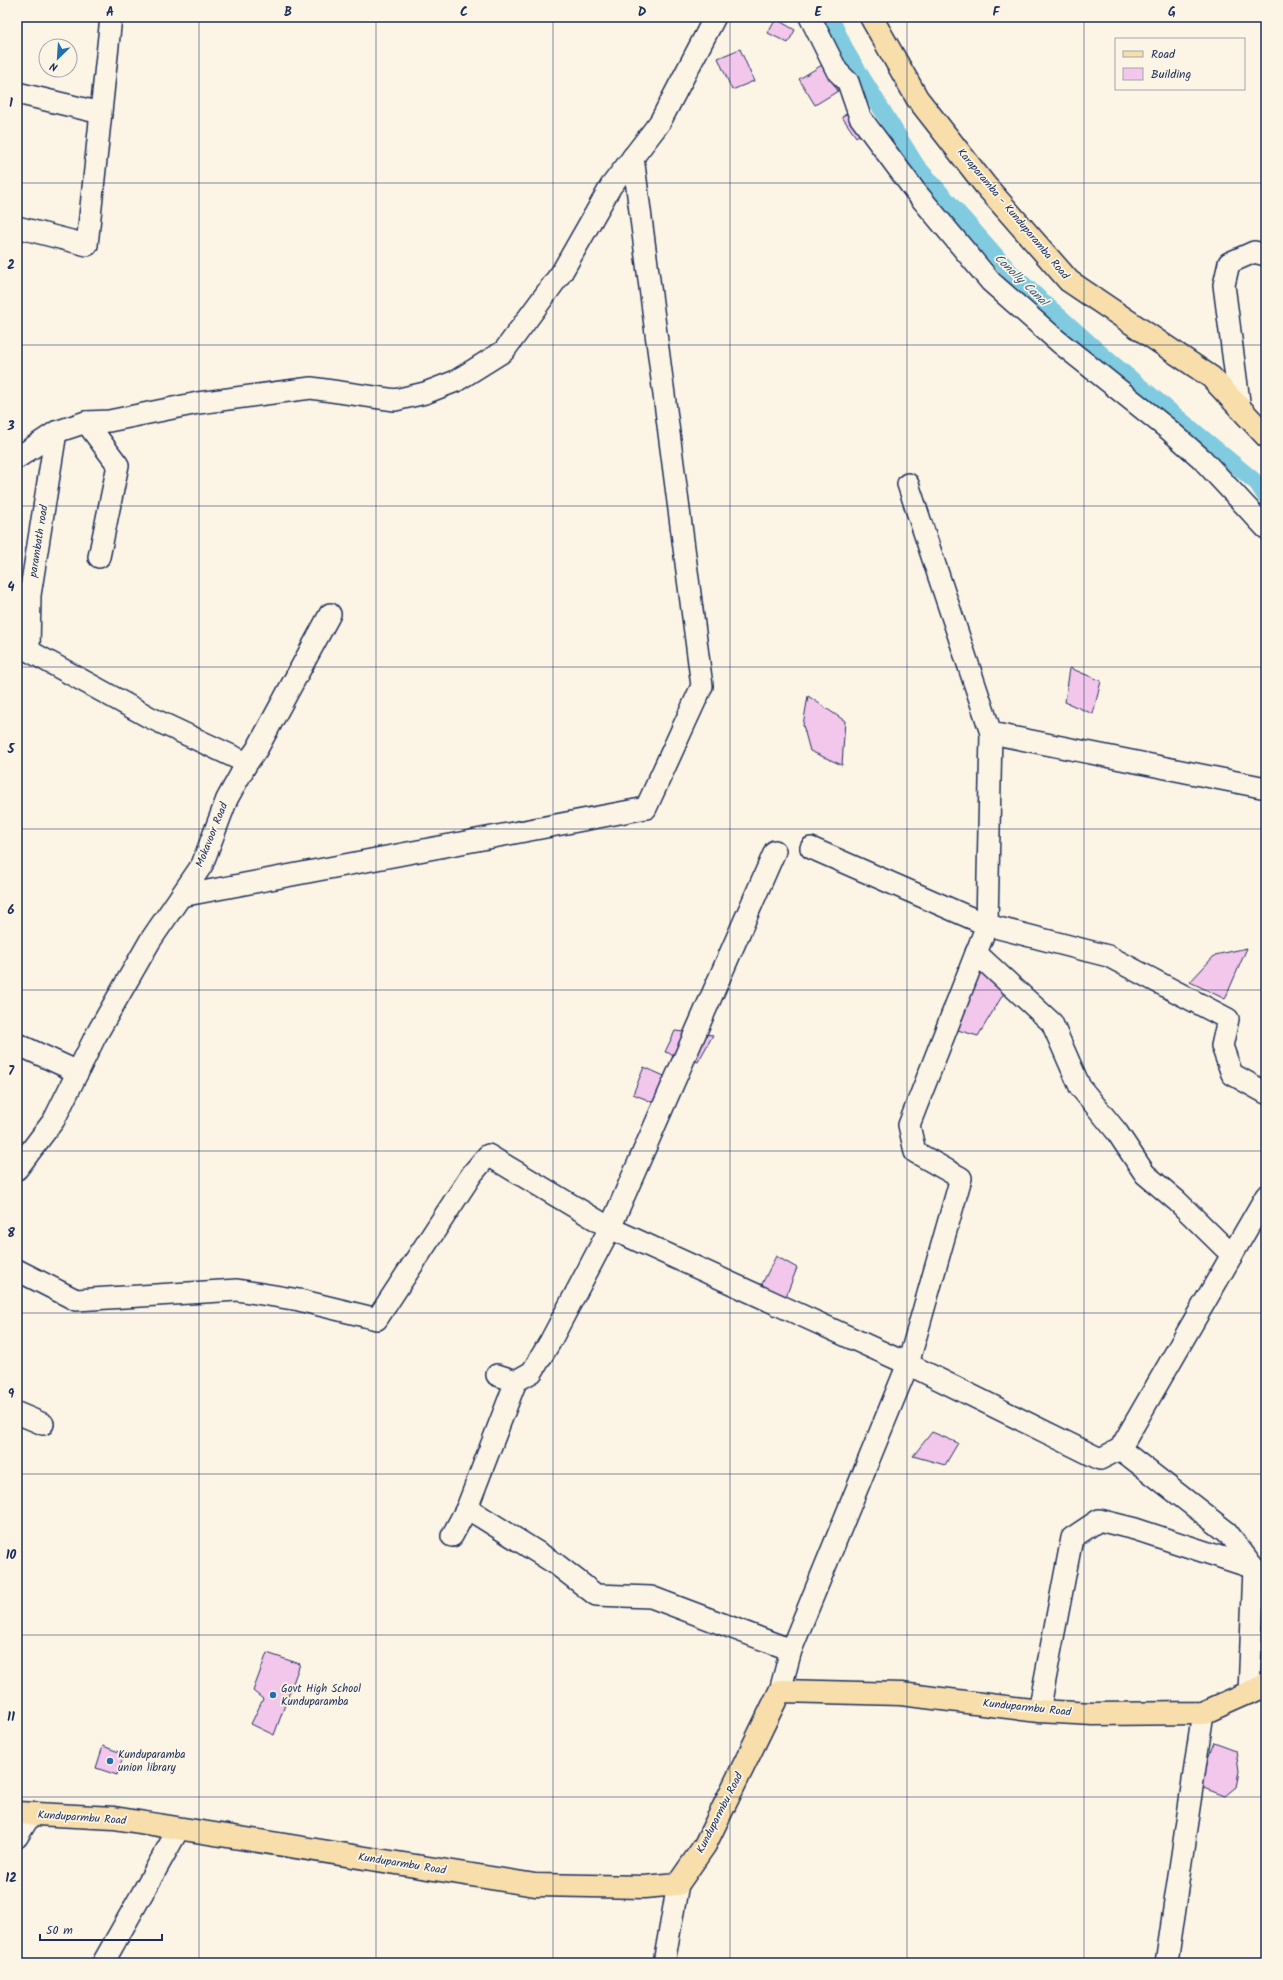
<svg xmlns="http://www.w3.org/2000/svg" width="1283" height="1980" font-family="Kalam,sans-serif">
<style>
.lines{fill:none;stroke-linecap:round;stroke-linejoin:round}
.canal{stroke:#80cbe0;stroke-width:17}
.building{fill:#f3c6eb;stroke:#1b2f5e}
.minor-casing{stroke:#1b2f5e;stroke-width:24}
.major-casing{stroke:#1b2f5e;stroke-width:25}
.minor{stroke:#fcf5e5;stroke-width:21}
.major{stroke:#f8deab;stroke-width:22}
.grid{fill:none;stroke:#1b2f5e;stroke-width:1;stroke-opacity:0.55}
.poi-dot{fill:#1f6fb2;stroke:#fcf5e5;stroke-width:1.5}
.labels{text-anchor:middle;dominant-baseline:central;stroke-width:3.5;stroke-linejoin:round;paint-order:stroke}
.street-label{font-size:11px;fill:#1b2f5e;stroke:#fcf5e5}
.poi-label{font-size:11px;fill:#1b2f5e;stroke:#fcf5e5;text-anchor:start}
.water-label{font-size:12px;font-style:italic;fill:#34567e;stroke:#fcf5e5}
.neatline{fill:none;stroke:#1b2f5e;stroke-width:1.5}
.grid-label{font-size:13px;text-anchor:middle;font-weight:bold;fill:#1b2f5e}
</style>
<rect width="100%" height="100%" fill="#fcf5e5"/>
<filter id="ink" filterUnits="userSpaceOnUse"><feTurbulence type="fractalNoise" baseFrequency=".025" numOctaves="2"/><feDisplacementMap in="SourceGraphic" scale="8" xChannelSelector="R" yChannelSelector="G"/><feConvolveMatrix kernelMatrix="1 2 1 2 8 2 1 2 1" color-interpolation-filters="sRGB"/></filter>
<g filter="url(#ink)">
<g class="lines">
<path class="canal" d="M 830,17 L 847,53 L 916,165 L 1012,274 L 1107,359 L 1257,483 L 1266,497"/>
</g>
<g class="building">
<path d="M 776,19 L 795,30 L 788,43 L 768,33 Z"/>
<path d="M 740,49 L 754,81 L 732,90 L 718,58 Z"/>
<path d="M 822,65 L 838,91 L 815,105 L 799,79 Z"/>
<path d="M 850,111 L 864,131 L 856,137 L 842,117 Z"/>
<path d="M 1070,668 L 1101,681 L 1093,714 L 1065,702 Z"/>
<path d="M 808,696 L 845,721 L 842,765 L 810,751 L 803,725 Z"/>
<path d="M 1247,948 L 1225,999 L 1190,982 L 1215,955 Z"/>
<path d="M 972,965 L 1010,983 L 978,1036 L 944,1026 Z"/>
<path d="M 675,1031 L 713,1035 L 698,1062 L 665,1052 Z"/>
<path d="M 644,1067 L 682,1084 L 667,1108 L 633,1094 Z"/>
<path d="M 776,1256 L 797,1268 L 783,1304 L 757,1294 Z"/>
<path d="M 932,1432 L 958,1443 L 945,1465 L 913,1456 Z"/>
<path d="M 267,1653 L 300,1664 L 274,1735 L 251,1724 L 263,1699 L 253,1691 Z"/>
<path d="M 1214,1742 L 1236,1750 L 1239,1772 L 1236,1787 L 1225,1796 L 1198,1786 Z"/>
<path d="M 103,1746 L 124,1754 L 117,1775 L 96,1768 Z"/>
</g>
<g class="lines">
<defs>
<g id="minor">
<path d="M 810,17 L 837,71 L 848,82 L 860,117 L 915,191 L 991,282 L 1059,342 L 1168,429 L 1202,459 L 1266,528"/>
<path d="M 17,93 L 101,113"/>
<path d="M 17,227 L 87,245 L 111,17"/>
<path d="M 1240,409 L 1224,285 L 1229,263 L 1254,252 L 1266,255"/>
<path d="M 86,422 L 118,465 L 99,557"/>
<path d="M 17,458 L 56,432 L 86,422 L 109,421 L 198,403 L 311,388 L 395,400 L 425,393 L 456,381 L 504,351 L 562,272 L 611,186 L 660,122 L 715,17"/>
<path d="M 908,484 L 991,733 L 1266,788"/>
<path d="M 17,642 L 29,651 L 149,717 L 247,763 L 227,799 L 202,865 L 150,941 L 95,1037 L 54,1120 L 17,1169"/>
<path d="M 29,651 L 30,595 L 56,432"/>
<path d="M 247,763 L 257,749 L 330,614"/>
<path d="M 811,848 L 987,925 L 1108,956 L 1228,1019 L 1222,1046 L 1232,1074 L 1266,1093"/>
<path d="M 181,896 L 646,808 L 702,686 L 633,157"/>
<path d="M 976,953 L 1052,1023 L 1080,1087 L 1117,1132 L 1145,1174 L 1177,1201 L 1232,1255"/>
<path d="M 17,1044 L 78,1072"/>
<path d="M 17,1270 L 76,1300 L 237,1290 L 299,1300 L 377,1319 L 472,1174 L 488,1155 L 610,1228 L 908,1364 L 1100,1459 L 1120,1449 L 1266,1196"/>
<path d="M 497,1375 L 516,1381 L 532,1372 L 550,1342 L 610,1228 L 775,851"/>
<path d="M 17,1413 L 43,1424"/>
<path d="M 1120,1449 L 1227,1532 L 1254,1568 L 1249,1693"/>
<path d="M 467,1508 L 556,1564 L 596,1595 L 651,1597 L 791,1650"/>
<path d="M 452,1536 L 467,1508 L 516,1381"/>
<path d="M 780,1691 L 791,1650 L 908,1364 L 961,1178 L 915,1152 L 909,1125 L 987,925 L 991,733"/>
<path d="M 1039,1711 L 1072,1538 L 1099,1520 L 1135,1529 L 1254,1568"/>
<path d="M 17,1837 L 31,1814"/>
<path d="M 103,1963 L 178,1830"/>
<path d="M 664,1963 L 678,1884"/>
<path d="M 1166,1963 L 1203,1713"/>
</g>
<g id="major">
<path d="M 871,17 L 917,98 L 985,185 L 1069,281 L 1211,377 L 1266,436"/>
<path d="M 17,1813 L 114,1818 L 535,1885 L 644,1887 L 678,1884 L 705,1845 L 780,1691 L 901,1694 L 1039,1711 L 1093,1714 L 1203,1713 L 1266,1685"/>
</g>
</defs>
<use href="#minor" class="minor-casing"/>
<use href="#major" class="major-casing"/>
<use href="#minor" class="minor"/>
<use href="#major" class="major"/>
</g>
</g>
<path class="grid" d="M 199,17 L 199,1963M 376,17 L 376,1963M 553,17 L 553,1963M 730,17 L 730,1963M 907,17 L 907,1963M 1084,17 L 1084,1963M 17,183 L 1266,183M 17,345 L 1266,345M 17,506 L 1266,506M 17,667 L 1266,667M 17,829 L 1266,829M 17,990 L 1266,990M 17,1151 L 1266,1151M 17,1313 L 1266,1313M 17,1474 L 1266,1474M 17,1635 L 1266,1635M 17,1797 L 1266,1797"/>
<g class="poi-dot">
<circle cx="273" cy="1695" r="4"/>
<circle cx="110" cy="1761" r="4"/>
</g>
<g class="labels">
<g class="street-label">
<text transform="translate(1013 214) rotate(50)">Karaparamba - Kunduparamba Road</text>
<text transform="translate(39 541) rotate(-81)">parambath road</text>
<text transform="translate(212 835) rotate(-68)">Mokavoor Road</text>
<text transform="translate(1027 1708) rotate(6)">Kunduparmbu Road</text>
<text transform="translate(720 1813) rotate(-63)">Kunduparmbu Road</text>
<text transform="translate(82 1818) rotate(4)">Kunduparmbu Road</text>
<text transform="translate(402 1864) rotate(9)">Kunduparmbu Road</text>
</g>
<g class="poi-label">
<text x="281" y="1689">Govt High School<tspan x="281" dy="13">Kunduparamba</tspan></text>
<text x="118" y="1755">Kunduparamba<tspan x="118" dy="13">union library</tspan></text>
</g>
<g class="water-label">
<text transform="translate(1021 280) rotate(44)">Conolly Canal</text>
</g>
</g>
<rect width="1283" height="1980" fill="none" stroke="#fcf5e5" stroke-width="44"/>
<rect x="1115" y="38" width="130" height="52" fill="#fcf5e5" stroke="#a2a6af"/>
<rect x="1123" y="51" width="20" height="6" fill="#f8deab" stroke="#a2a6af"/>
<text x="1151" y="58" font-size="12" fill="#1b2f5e">Road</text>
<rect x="1123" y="68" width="20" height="12" fill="#f3c6eb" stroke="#a2a6af"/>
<text x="1151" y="78" font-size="12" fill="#1b2f5e">Building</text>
<g transform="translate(58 58) rotate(205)"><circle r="19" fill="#fcf5e5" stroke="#a2a6af"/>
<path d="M0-3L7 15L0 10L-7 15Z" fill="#1f6fb2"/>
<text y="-6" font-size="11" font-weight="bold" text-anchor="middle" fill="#1b2f5e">N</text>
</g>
<path d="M40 1934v6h122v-6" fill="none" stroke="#1b2f5e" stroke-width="2"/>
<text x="46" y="1934" font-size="12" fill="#1b2f5e" stroke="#fcf5e5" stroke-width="3" paint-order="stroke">50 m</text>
<rect x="22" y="22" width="1239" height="1936" class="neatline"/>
<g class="grid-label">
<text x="110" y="16">A</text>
<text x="288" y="16">B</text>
<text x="464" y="16">C</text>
<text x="642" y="16">D</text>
<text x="818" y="16">E</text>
<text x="996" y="16">F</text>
<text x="1172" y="16">G</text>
<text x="11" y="107">1</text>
<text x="11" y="269">2</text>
<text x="11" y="430">3</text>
<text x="11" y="591">4</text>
<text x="11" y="753">5</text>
<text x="11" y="914">6</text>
<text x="11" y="1075">7</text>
<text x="11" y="1237">8</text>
<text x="11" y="1398">9</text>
<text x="11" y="1559">10</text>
<text x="11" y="1721">11</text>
<text x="11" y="1882">12</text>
</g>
</svg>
